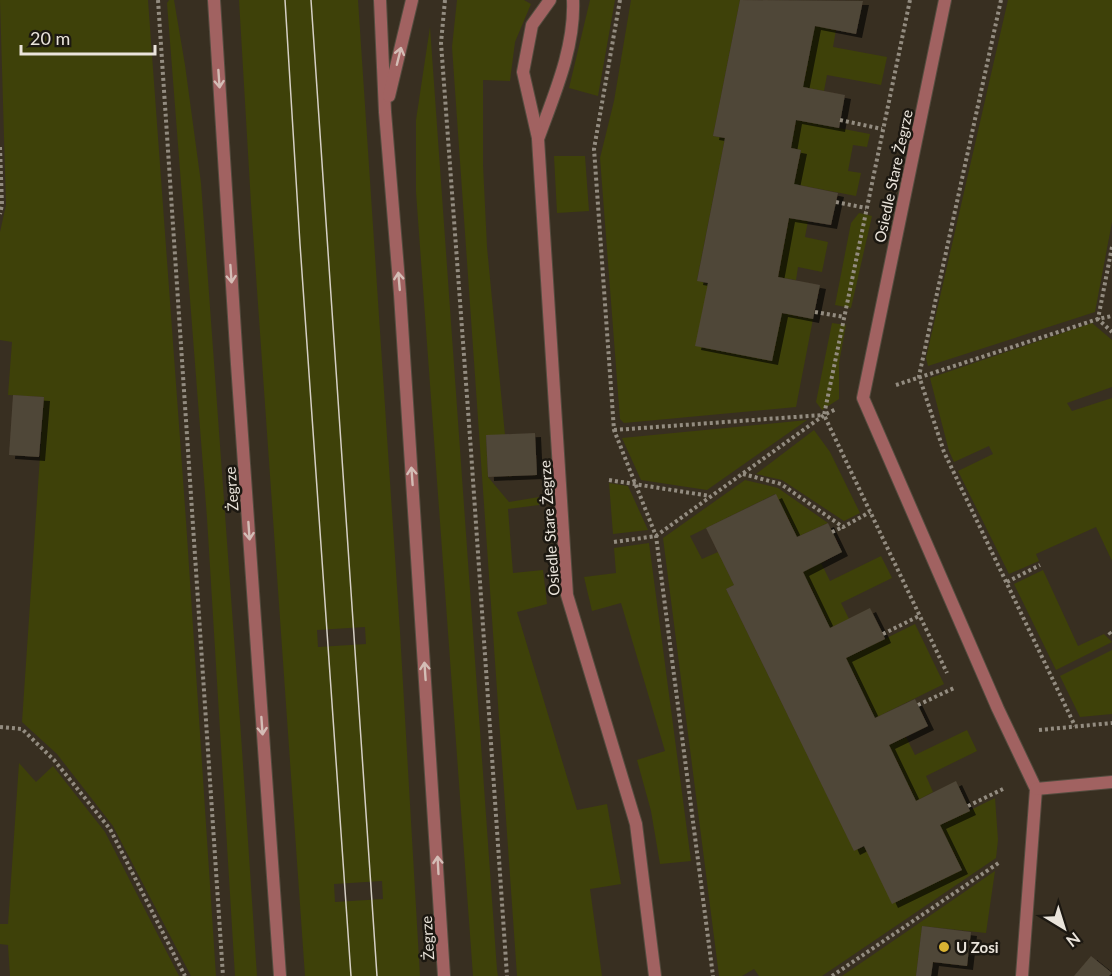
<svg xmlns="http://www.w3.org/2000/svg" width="1112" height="976" font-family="Lato,sans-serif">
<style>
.green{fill:#3e4109;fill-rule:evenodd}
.building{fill:#4f4637;filter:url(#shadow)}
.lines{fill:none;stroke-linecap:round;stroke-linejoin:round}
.minor-casing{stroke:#544c3f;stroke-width:14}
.tertiary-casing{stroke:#544c3f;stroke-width:14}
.path{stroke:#938c80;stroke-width:4;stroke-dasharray:3 3;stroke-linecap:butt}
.minor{stroke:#a16261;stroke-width:12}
.tertiary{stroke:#a16261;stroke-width:12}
.tram{stroke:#d5cfc5;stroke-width:1.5}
.oneway{stroke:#d4bdb6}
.poi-dot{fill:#dab333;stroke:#1c1811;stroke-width:2}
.labels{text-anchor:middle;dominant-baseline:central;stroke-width:5;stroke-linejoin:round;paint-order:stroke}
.street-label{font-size:15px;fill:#eae4db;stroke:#1c1811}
.poi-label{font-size:15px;font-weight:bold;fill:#eae4db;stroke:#1c1811;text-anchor:start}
</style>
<defs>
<filter id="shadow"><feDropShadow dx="6" dy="4" stdDeviation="0" flood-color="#0009"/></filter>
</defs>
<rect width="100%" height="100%" fill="#382f21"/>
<g class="green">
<path d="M 0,0 L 148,0 L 186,521 L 216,976 L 191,976 L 113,826 L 57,754 L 22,722 L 44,397 L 8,395 L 12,342 L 0,340 L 0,232 L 6,205 Z"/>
<path d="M 169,0 L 174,0 L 185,65 L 201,183 L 241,735 L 257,976 L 235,976 L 207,518 L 167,3 Z"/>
<path d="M 239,0 L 358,0 L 400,632 L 420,976 L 305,976 L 251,204 ZM 365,627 L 366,644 L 318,647 L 317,630 ZM 382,881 L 383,899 L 335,902 L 334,884 Z"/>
<path d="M 457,0 L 524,0 L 531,4 L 515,42 L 510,81 L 483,80 L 483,165 L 487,247 L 505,435 L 486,436 L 488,477 L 509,502 L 539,497 L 539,505 L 508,509 L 513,573 L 543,570 L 547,604 L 517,612 L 577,810 L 607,804 L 621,884 L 590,889 L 602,976 L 517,976 L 452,47 Z"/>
<path d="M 590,0 L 615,0 L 598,96 L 569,88 Z"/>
<path d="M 631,0 L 740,0 L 713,136 L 725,138 L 697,280 L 782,313 L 813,319 L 796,407 L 624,423 L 620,419 L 600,158 L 614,101 Z"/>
<path d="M 1008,0 L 1112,0 L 1112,222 L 1095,312 L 928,366 L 926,358 Z"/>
<path d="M 815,26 L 836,30 L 833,47 L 887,57 L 881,85 L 827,75 L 824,91 L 803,87 Z"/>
<path d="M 430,27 L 497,970 L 498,976 L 473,976 L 416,192 L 416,120 Z"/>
<path d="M 796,120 L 870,134 L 867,147 L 853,145 L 848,171 L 861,173 L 856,196 L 794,184 L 801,150 L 791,148 Z"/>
<path d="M 554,156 L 585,156 L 589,211 L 557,213 Z"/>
<path d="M 859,213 L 872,216 L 851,308 L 835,305 L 851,223 Z"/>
<path d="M 789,218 L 808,221 L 805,237 L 828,242 L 822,272 L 798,267 L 796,280 L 778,277 Z"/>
<path d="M 832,323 L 846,325 L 839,363 L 839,399 L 822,410 L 816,402 Z"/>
<path d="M 1092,323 L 1112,340 L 1112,387 L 1067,403 L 1072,411 L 1112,398 L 1112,561 L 1096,527 L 1036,554 L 1039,561 L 1009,574 L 958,471 L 993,454 L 989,446 L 954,462 L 949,451 L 930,378 Z"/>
<path d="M 807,420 L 707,490 L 641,480 L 622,438 Z"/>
<path d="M 814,430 L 830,452 L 860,513 L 844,521 L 782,480 L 756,474 Z"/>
<path d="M 745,480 L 778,488 L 828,523 L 797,537 L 775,494 L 690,536 L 702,559 L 718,552 L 734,585 L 726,589 L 854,850 L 940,825 L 995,798 L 998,840 L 996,858 L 822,976 L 759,976 L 754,969 L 742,976 L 719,976 L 663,538 Z"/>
<path d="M 609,483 L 628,486 L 648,530 L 613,534 Z"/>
<path d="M 649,543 L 691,861 L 660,864 L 651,811 L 637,760 L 665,751 L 621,603 L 592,611 L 584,577 L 616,573 L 614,548 Z"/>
<path d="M 881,556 L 892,578 L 841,603 L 849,619 L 830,628 L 803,572 L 821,563 L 830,581 Z"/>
<path d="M 1043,570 L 1078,646 L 1104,634 L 1112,642 L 1056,670 L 1014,584 Z"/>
<path d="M 915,624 L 944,684 L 875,718 L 846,658 Z"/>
<path d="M 1112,650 L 1112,714 L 1080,717 L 1060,676 Z"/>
<path d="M 967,730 L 977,751 L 926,776 L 933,792 L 916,801 L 889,745 L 906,737 L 915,755 Z"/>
<path d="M 19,763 L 36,782 L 53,766 L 105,832 L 179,976 L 10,976 L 8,945 L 0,944 L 0,924 L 8,924 Z"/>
<path d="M 995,871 L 986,933 L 922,926 L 916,976 L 842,976 Z"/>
</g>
<g class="building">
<path d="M 740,0 L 863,1 L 856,34 L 815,26 L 803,87 L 845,95 L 839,128 L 796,120 L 791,148 L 801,150 L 794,184 L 838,193 L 831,225 L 789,218 L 778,277 L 820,285 L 813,319 L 782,313 L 772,361 L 695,346 L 708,283 L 697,281 L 725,138 L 713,136 Z"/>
<path d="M 13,395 L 44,397 L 39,457 L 9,455 Z"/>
<path d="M 535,433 L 537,475 L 488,477 L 486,435 Z"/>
<path d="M 776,494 L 797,537 L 828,523 L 842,552 L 803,572 L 830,628 L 870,608 L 883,634 L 885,639 L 846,658 L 875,718 L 915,699 L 928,726 L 889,745 L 916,801 L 956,781 L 970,811 L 940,825 L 962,870 L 892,904 L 864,846 L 854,851 L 726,589 L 734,585 L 706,528 Z"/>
<path d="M 922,926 L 971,932 L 967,966 L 933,962 L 931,976 L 916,976 Z"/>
<path d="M 1091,956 L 1112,973 L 1109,976 L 1074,976 Z"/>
</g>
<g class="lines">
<defs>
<g id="minor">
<path d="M 573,0 C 575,48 554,95 538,139 L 567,595 L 636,824 L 655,976"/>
<path d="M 945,0 L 863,398 L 998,709 L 1036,789 L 1022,976"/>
<path d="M 538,138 L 523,72 L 532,25 L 550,0"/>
<path d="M 1036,789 L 1112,782"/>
</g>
<g id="tertiary">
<path d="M 214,0 L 237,364 L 280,976"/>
<path d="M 380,0 L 385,112 L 400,294 L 444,976"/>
<path d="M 389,96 L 412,0"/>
</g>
</defs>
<use href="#minor" class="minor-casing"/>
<use href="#tertiary" class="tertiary-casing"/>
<g class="path">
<path d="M 158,0 L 223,976"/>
<path d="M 445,0 L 441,43 L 471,451 L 507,976"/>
<path d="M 620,0 L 594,149 L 614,430 L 656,536 L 713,976"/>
<path d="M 910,0 L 824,415 L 947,673"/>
<path d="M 1001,0 L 919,376 L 944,452 L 1075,726"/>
<path d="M 840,120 L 882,129"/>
<path d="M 0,147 L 2,205 L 0,214"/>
<path d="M 836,202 L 866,208"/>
<path d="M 1112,247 L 1098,319 L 1112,332"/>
<path d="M 815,312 L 844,317"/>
<path d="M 896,385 L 1098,319 L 1112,316"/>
<path d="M 614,430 L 823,415"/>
<path d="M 743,474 L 781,484 L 843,527 L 870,512"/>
<path d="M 609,480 L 710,496"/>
<path d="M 832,532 L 843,527"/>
<path d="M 614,542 L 656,536 L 824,415 L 836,409"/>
<path d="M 1007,582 L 1040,565"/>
<path d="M 1109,632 L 1112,636"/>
<path d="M 883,634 L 919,616"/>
<path d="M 918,705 L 954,688"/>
<path d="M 0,727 L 22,729 L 54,760 L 110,829 L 185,976"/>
<path d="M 1039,730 L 1112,723"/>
<path d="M 968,806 L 1003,789"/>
<path d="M 832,976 L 1000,862"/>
</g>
<use href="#minor" class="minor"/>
<use href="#tertiary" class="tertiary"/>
<g class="tram">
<path d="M 285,0 L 300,244 L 351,976"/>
<path d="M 311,0 L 377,976"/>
</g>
</g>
<defs><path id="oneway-shaft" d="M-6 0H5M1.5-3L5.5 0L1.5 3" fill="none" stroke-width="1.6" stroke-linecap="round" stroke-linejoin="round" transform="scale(1.5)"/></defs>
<g class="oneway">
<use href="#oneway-shaft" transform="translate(399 56) rotate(-76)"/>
<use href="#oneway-shaft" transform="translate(219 79) rotate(86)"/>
<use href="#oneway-shaft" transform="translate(231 274) rotate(86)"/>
<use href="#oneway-shaft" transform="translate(399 281) rotate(-95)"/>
<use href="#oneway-shaft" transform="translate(412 476) rotate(-94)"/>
<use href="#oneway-shaft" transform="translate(249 531) rotate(86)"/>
<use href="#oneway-shaft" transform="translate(425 671) rotate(-94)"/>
<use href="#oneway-shaft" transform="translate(262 726) rotate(86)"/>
<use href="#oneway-shaft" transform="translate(438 865) rotate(-93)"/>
</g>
<circle class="poi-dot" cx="944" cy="947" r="6"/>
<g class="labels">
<g class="street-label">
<text transform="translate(893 176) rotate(-78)">Osiedle Stare Żegrze</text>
<text transform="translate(231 489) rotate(-94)">Żegrze</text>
<text transform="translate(549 528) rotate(-94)">Osiedle Stare Żegrze</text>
<text transform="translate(427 938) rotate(-93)">Żegrze</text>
</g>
<g class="poi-label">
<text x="956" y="947">U Zosi</text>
</g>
</g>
<g transform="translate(1064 928) rotate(142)" stroke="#1c1811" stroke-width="4.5" paint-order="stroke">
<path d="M0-4.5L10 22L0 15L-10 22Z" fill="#eae4db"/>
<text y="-9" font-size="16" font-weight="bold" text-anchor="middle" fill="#eae4db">N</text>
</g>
<path d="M21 45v9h134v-9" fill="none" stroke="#eae4db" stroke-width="3"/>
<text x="30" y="45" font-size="18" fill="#eae4db" stroke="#1c1811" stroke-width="4.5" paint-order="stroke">20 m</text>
</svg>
